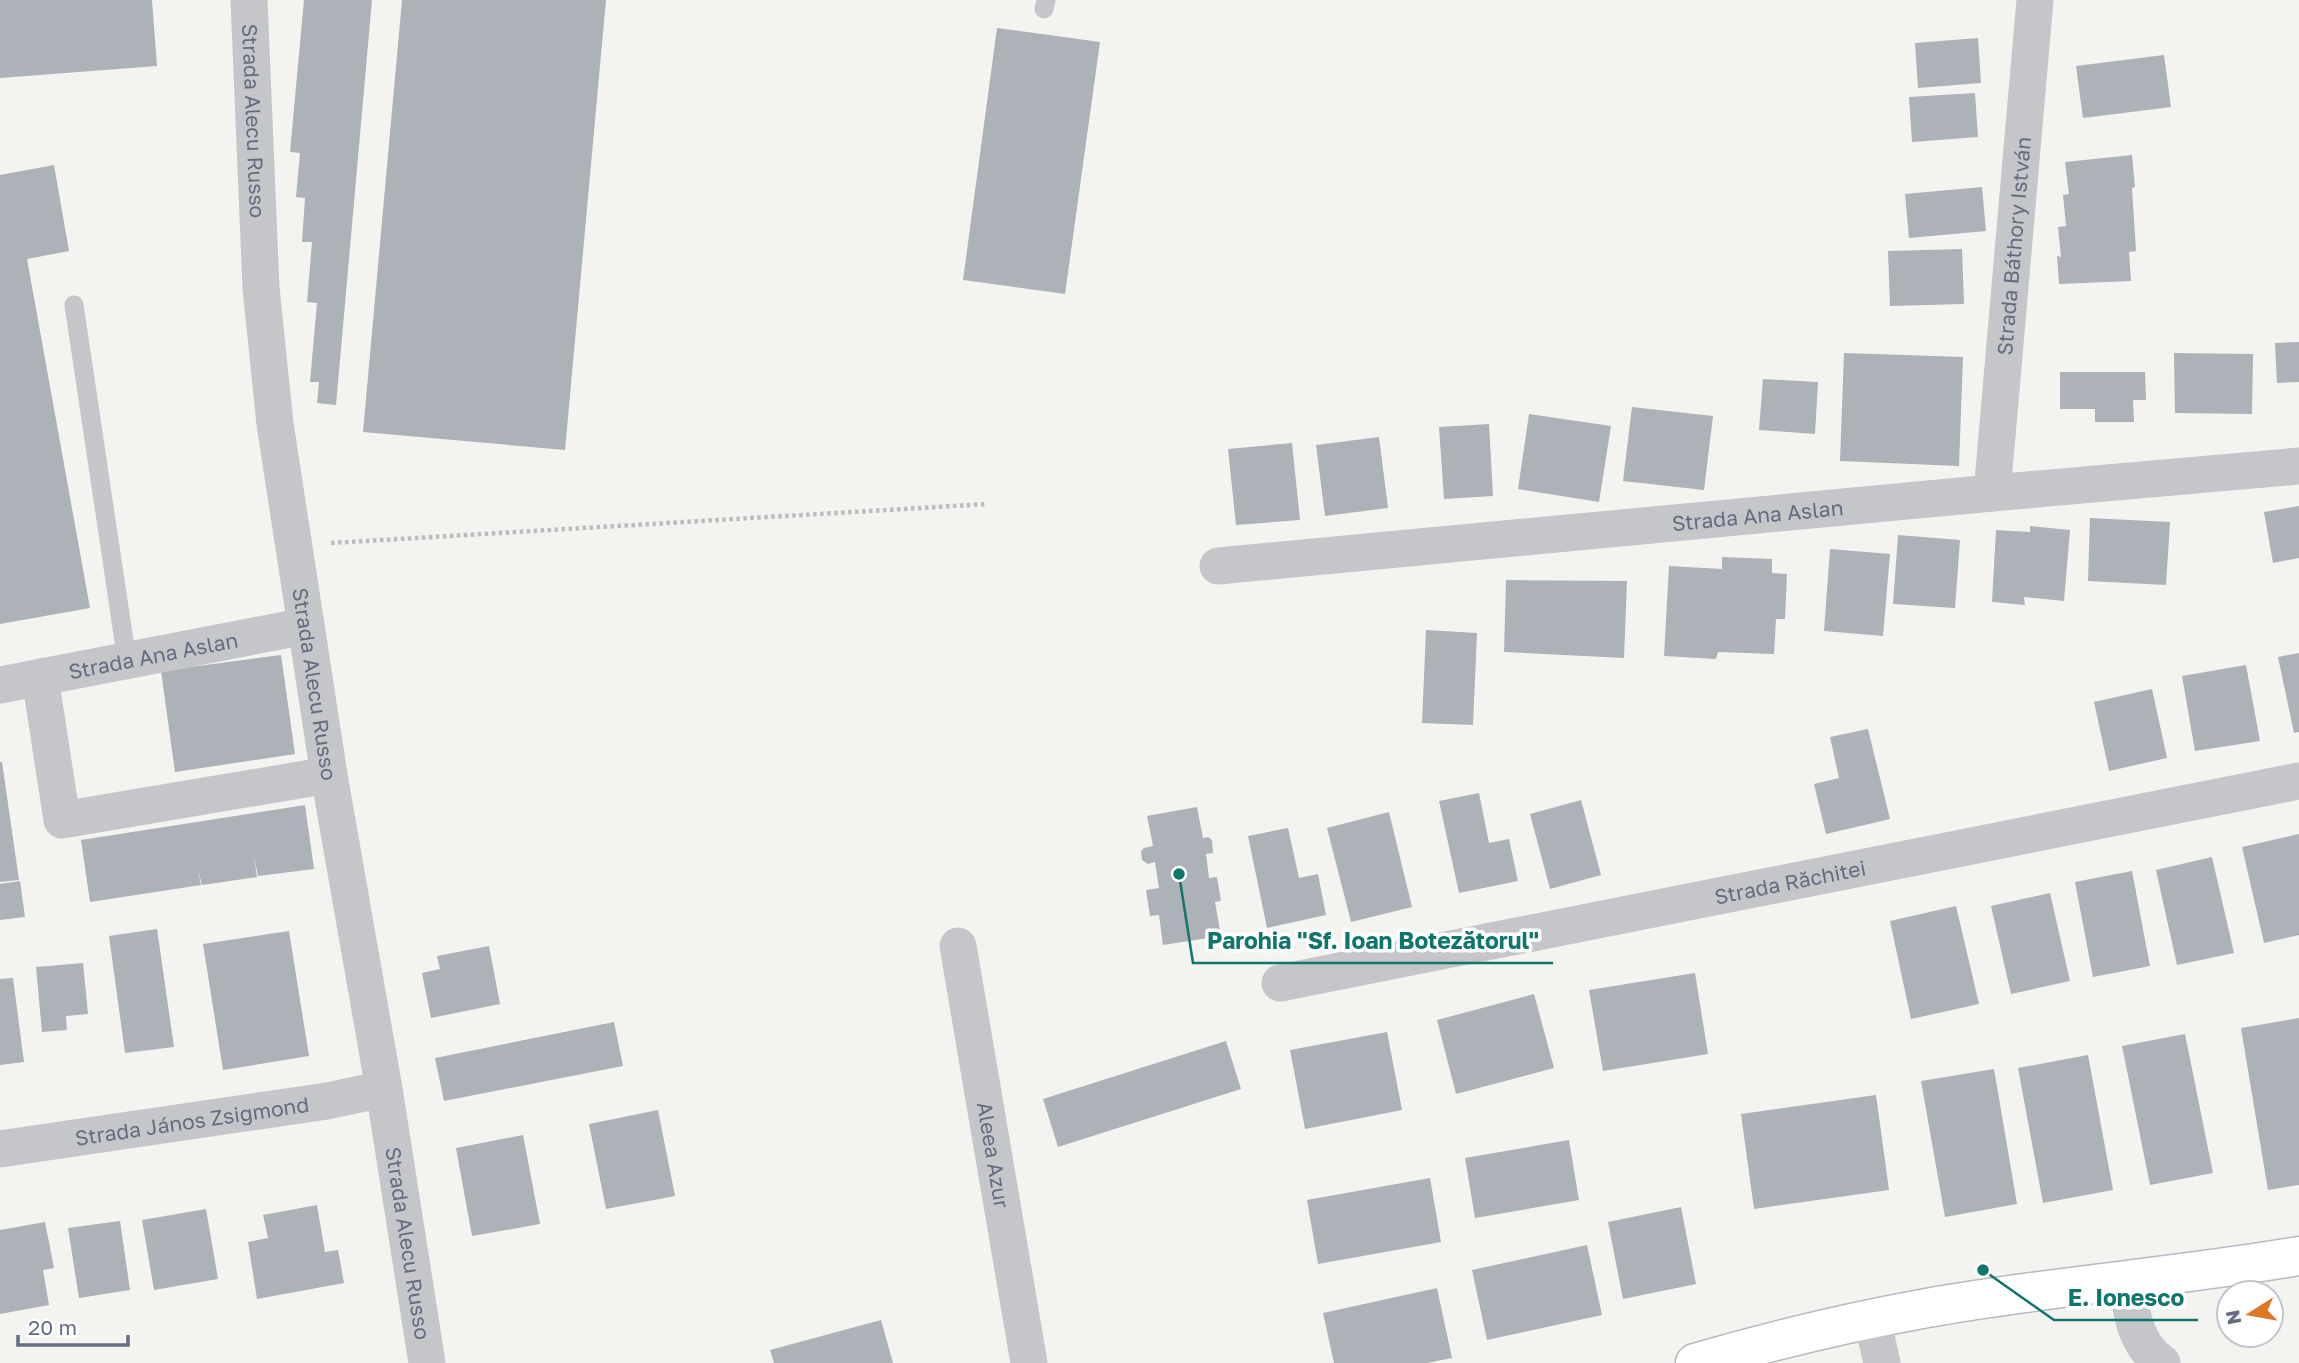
<svg xmlns="http://www.w3.org/2000/svg" width="2299" height="1363" font-family="'Golos Text',sans-serif">
<style>
.building{fill:#adb1b8}
.lines{fill:none;stroke-linecap:round;stroke-linejoin:round}
.secondary-casing{stroke:#b6b9be;stroke-width:41}
.path{stroke:#bbbcbf;stroke-width:4.5;stroke-dasharray:3.5 3.5;stroke-linecap:butt}
.lane{stroke:#c4c6ca;stroke-width:19}
.street{stroke:#c4c6ca;stroke-width:37}
.secondary{stroke:#fff;stroke-width:38}
.labels{text-anchor:middle;dominant-baseline:central;stroke-width:7;stroke-linejoin:round;paint-order:stroke}
.street-label{font-size:21px;fill:#646d80;stroke:#fff}
.leader{fill:none;stroke:#0f766e;stroke-width:2.5}
.callout-dot{fill:#0f766e;stroke:#fff;stroke-width:2.5}
.callout-label{font-size:23px;text-anchor:middle;font-weight:bold;fill:#0f766e;stroke:#fff;stroke-width:7;stroke-linejoin:round;paint-order:stroke}
</style>
<rect width="100%" height="100%" fill="#f3f4f0"/>
<g class="building">
<path d="M 0,0 L 152,0 L 157,66 L 0,78 Z"/>
<path d="M 304,0 L 372,0 L 336,405 L 317,403 L 319,382 L 310,382 L 317,303 L 307,302 L 312,242 L 302,242 L 305,198 L 296,197 L 300,153 L 290,152 Z"/>
<path d="M 402,0 L 606,0 L 565,450 L 363,432 Z"/>
<path d="M 997,28 L 1100,42 L 1065,294 L 963,280 Z"/>
<path d="M 1978,38 L 1981,83 L 1918,88 L 1915,43 Z"/>
<path d="M 2164,55 L 2171,107 L 2083,118 L 2076,66 Z"/>
<path d="M 1975,93 L 1978,137 L 1912,142 L 1909,97 Z"/>
<path d="M 2132,155 L 2135,187 L 2132,188 L 2136,251 L 2129,252 L 2131,281 L 2059,284 L 2057,256 L 2061,257 L 2058,227 L 2066,226 L 2063,195 L 2069,194 L 2065,162 Z"/>
<path d="M 54,165 L 69,251 L 27,259 L 90,608 L 0,624 L 0,175 Z"/>
<path d="M 1982,187 L 1986,231 L 1909,238 L 1905,194 Z"/>
<path d="M 1962,249 L 1964,304 L 1890,306 L 1888,251 Z"/>
<path d="M 2299,342 L 2299,382 L 2277,383 L 2275,343 Z"/>
<path d="M 1844,353 L 1963,357 L 1959,466 L 1840,461 Z"/>
<path d="M 2174,353 L 2253,354 L 2252,414 L 2175,413 Z"/>
<path d="M 2060,372 L 2145,372 L 2146,400 L 2133,400 L 2134,422 L 2095,422 L 2095,409 L 2060,409 Z"/>
<path d="M 1763,379 L 1818,382 L 1815,434 L 1759,430 Z"/>
<path d="M 1632,407 L 1713,416 L 1704,490 L 1623,481 Z"/>
<path d="M 1529,414 L 1611,426 L 1599,502 L 1518,489 Z"/>
<path d="M 1489,424 L 1493,496 L 1444,499 L 1439,427 Z"/>
<path d="M 1379,437 L 1388,508 L 1325,516 L 1316,445 Z"/>
<path d="M 1292,443 L 1300,520 L 1236,525 L 1228,449 Z"/>
<path d="M 2299,506 L 2299,558 L 2273,563 L 2264,512 Z"/>
<path d="M 2090,518 L 2170,522 L 2166,585 L 2088,581 Z"/>
<path d="M 2030,526 L 2070,530 L 2064,601 L 2024,597 L 2025,605 L 1992,602 L 1996,530 L 2030,532 Z"/>
<path d="M 1898,535 L 1960,540 L 1955,608 L 1893,604 Z"/>
<path d="M 1830,549 L 1890,554 L 1883,636 L 1824,631 Z"/>
<path d="M 1722,557 L 1772,559 L 1772,573 L 1787,574 L 1785,619 L 1776,619 L 1774,654 L 1718,652 L 1716,659 L 1664,656 L 1669,566 L 1722,569 Z"/>
<path d="M 1506,580 L 1627,581 L 1624,658 L 1504,652 Z"/>
<path d="M 1426,630 L 1477,633 L 1473,725 L 1422,723 Z"/>
<path d="M 2299,653 L 2299,732 L 2294,733 L 2278,657 Z"/>
<path d="M 281,655 L 295,754 L 175,772 L 161,671 Z"/>
<path d="M 2246,665 L 2260,741 L 2195,751 L 2182,676 Z"/>
<path d="M 2152,689 L 2167,758 L 2109,771 L 2094,702 Z"/>
<path d="M 1868,729 L 1890,819 L 1826,834 L 1814,784 L 1839,778 L 1830,737 Z"/>
<path d="M 0,762 L 2,762 L 19,880 L 0,882 Z"/>
<path d="M 1479,793 L 1489,843 L 1509,839 L 1518,881 L 1459,893 L 1439,801 Z"/>
<path d="M 1581,800 L 1601,875 L 1550,889 L 1530,814 Z"/>
<path d="M 305,805 L 314,869 L 258,876 L 254,856 L 257,877 L 202,885 L 198,870 L 201,885 L 90,902 L 81,840 Z"/>
<path d="M 1197,807 L 1203,838 L 1208,837 L 1212,840 L 1213,853 L 1206,854 L 1209,878 L 1217,877 L 1221,901 L 1215,902 L 1221,936 L 1163,945 L 1159,915 L 1150,916 L 1146,890 L 1159,888 L 1155,862 L 1148,864 L 1142,860 L 1141,851 L 1144,848 L 1153,846 L 1147,816 Z"/>
<path d="M 1389,812 L 1412,907 L 1351,922 L 1327,828 Z"/>
<path d="M 1288,828 L 1299,878 L 1318,874 L 1326,915 L 1267,928 L 1248,836 Z"/>
<path d="M 2299,834 L 2299,935 L 2264,943 L 2242,847 Z"/>
<path d="M 2212,857 L 2234,953 L 2177,965 L 2156,870 Z"/>
<path d="M 2132,871 L 2150,966 L 2093,977 L 2075,882 Z"/>
<path d="M 20,881 L 25,917 L 0,920 L 0,884 Z"/>
<path d="M 2050,893 L 2070,981 L 2011,994 L 1991,906 Z"/>
<path d="M 1956,906 L 1979,1004 L 1911,1019 L 1890,921 Z"/>
<path d="M 157,929 L 174,1047 L 125,1053 L 109,936 Z"/>
<path d="M 289,931 L 309,1056 L 223,1070 L 203,944 Z"/>
<path d="M 489,946 L 500,1004 L 431,1018 L 422,973 L 440,969 L 437,956 Z"/>
<path d="M 83,963 L 88,1014 L 66,1016 L 67,1030 L 42,1032 L 36,967 Z"/>
<path d="M 1695,973 L 1708,1054 L 1603,1071 L 1589,990 Z"/>
<path d="M 13,978 L 24,1062 L 0,1065 L 0,979 Z"/>
<path d="M 1534,994 L 1554,1068 L 1456,1094 L 1437,1020 Z"/>
<path d="M 2299,1018 L 2299,1185 L 2268,1190 L 2241,1028 Z"/>
<path d="M 614,1022 L 623,1066 L 444,1101 L 435,1058 Z"/>
<path d="M 1387,1032 L 1402,1110 L 1305,1129 L 1290,1050 Z"/>
<path d="M 2185,1034 L 2213,1173 L 2150,1185 L 2122,1046 Z"/>
<path d="M 1226,1041 L 1241,1089 L 1058,1147 L 1043,1099 Z"/>
<path d="M 2088,1055 L 2113,1190 L 2043,1203 L 2018,1068 Z"/>
<path d="M 1994,1069 L 2017,1204 L 1945,1217 L 1921,1081 Z"/>
<path d="M 1876,1095 L 1889,1190 L 1754,1209 L 1741,1114 Z"/>
<path d="M 658,1110 L 675,1196 L 606,1209 L 589,1124 Z"/>
<path d="M 523,1135 L 540,1224 L 472,1236 L 456,1148 Z"/>
<path d="M 1569,1140 L 1579,1200 L 1475,1218 L 1465,1158 Z"/>
<path d="M 1430,1178 L 1441,1242 L 1318,1264 L 1307,1200 Z"/>
<path d="M 317,1205 L 325,1252 L 338,1250 L 344,1283 L 257,1299 L 248,1242 L 268,1238 L 263,1215 Z"/>
<path d="M 1681,1207 L 1696,1284 L 1623,1299 L 1608,1222 Z"/>
<path d="M 206,1209 L 218,1279 L 154,1290 L 142,1220 Z"/>
<path d="M 120,1221 L 130,1290 L 79,1298 L 68,1228 Z"/>
<path d="M 45,1222 L 54,1268 L 43,1270 L 49,1305 L 0,1314 L 0,1230 Z"/>
<path d="M 1587,1245 L 1602,1315 L 1487,1340 L 1472,1270 Z"/>
<path d="M 1437,1288 L 1452,1358 L 1427,1363 L 1334,1363 L 1323,1313 Z"/>
<path d="M 881,1320 L 893,1363 L 774,1363 L 770,1350 Z"/>
</g>
<g class="lines">
<defs>
<path id="secondary" d="M 1695,1363 C 1771,1341 1849,1322 1927,1308 C 2050,1286 2176,1277 2299,1256"/>
</defs>
<use href="#secondary" class="secondary-casing"/>
<path class="path" d="M 331,543 L 987,504"/>
<g class="lane">
<path d="M 1044,9 L 1046,0"/>
<path d="M 74,305 L 127,661"/>
</g>
<g class="street">
<path id="s1" d="M 249,0 L 261,288 L 275,424 L 329,775 L 384,1089 L 427,1363"/>
<path id="s2" d="M 1992,493 L 2035,0"/>
<path id="s3" d="M 1218,566 L 1992,493 L 2299,466"/>
<path d="M 40,677 L 62,820 L 329,775"/>
<path id="s4" d="M 0,685 L 306,626"/>
<path id="s5" d="M 958,946 L 1029,1363"/>
<path id="s6" d="M 1280,983 L 2299,781"/>
<path id="s7" d="M 0,1149 L 327,1101 L 384,1089"/>
<path d="M 2127,1280 C 2131,1311 2134,1344 2162,1363"/>
<path d="M 1872,1318 L 1882,1363"/>
</g>
<use href="#secondary" class="secondary"/>
</g>
<g class="labels">
<g class="street-label">
<text stroke="none"><textPath href="#s1" startOffset="121">Strada Alecu Russo</textPath></text>
<text stroke="none"><textPath href="#s2" startOffset="248">Strada Báthory István</textPath></text>
<text stroke="none"><textPath href="#s3" startOffset="542">Strada Ana Aslan</textPath></text>
<text stroke="none"><textPath href="#s4" startOffset="156">Strada Ana Aslan</textPath></text>
<text stroke="none"><textPath href="#s1" startOffset="688">Strada Alecu Russo</textPath></text>
<text stroke="none"><textPath href="#s6" startOffset="520">Strada Răchitei</textPath></text>
<text stroke="none"><textPath href="#s7" startOffset="194">Strada János Zsigmond</textPath></text>
<text stroke="none"><textPath href="#s5" startOffset="212">Aleea Azur</textPath></text>
<text stroke="none"><textPath href="#s1" startOffset="1255">Strada Alecu Russo</textPath></text>
</g>
</g>
<path class="leader" d="M1179 874L1193 963H1553M1983 1270L2054 1320H2198"/>
<g class="callout-dot">
<circle cx="1179" cy="874" r="7"/>
<circle cx="1983" cy="1270" r="7"/>
</g>
<g class="callout-label">
<text x="1373" y="949">Parohia "Sf. Ioan Botezătorul"</text>
<text x="2126" y="1306">E. Ionesco</text>
</g>
<g transform="translate(2250 1314) rotate(259)"><circle r="33" fill="#ffffff" stroke="#c1c5cc" stroke-width="2"/>
<path d="M0-5L12 26L0 18L-12 26Z" fill="#dd7827"/>
<text y="-10" font-size="19" font-weight="bold" text-anchor="middle" fill="#646d80">N</text>
</g>
<path d="M18 1335v10h110v-10" fill="none" stroke="#646d80" stroke-width="3.5"/>
<text x="28" y="1335" font-size="21" fill="#646d80" stroke="#ffffff" stroke-width="5" paint-order="stroke">20 m</text>
</svg>
